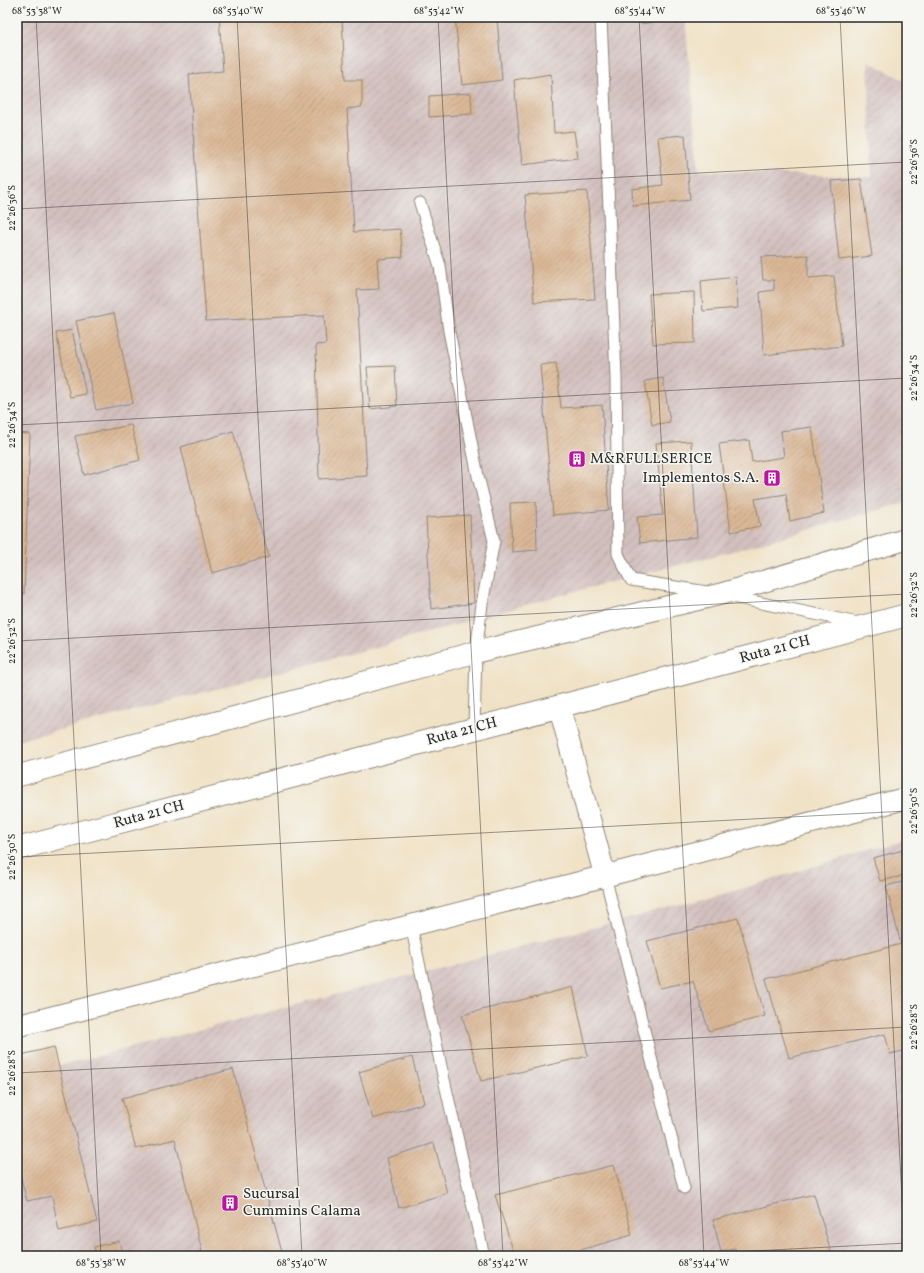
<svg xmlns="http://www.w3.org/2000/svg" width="924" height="1273" font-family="Vollkorn,serif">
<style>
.industrial{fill:url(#industrial-furrows)}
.building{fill:url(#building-hatch)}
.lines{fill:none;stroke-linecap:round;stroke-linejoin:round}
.service-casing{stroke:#8e8678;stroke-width:13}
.minor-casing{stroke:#8e8678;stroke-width:23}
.trunk-casing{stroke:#8e8678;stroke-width:24}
.service{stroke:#fff;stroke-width:11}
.minor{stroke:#fff;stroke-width:21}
.trunk{stroke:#fff;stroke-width:22}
.ticks{fill:none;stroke:#2b2b2b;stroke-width:1;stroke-opacity:0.45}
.labels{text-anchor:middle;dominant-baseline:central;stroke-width:3;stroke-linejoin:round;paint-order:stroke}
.poi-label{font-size:15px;fill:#2b2b2b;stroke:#f6f6f2;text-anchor:start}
.street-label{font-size:15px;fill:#2b2b2b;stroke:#f6f6f2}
.neatline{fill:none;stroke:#2b2b2b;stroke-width:1.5}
.ticks-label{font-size:10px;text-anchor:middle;fill:#2b2b2b}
</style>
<defs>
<pattern id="industrial-furrows" width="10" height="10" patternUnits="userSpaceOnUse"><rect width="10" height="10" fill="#d1bfbd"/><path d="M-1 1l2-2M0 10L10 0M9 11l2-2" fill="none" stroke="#b4a4a3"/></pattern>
<pattern id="building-hatch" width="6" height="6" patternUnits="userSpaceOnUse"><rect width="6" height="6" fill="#dab896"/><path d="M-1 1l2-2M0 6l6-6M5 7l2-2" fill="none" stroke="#bb9e81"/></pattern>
</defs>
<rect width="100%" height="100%" fill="#f6f6f2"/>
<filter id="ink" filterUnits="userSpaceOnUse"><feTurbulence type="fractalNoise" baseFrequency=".025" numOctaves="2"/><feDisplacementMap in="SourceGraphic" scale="8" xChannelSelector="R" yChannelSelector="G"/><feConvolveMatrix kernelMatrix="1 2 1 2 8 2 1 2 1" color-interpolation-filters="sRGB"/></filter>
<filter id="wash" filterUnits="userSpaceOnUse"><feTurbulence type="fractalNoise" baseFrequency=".012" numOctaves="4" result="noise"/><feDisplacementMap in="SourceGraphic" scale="16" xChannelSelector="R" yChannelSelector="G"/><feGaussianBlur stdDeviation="0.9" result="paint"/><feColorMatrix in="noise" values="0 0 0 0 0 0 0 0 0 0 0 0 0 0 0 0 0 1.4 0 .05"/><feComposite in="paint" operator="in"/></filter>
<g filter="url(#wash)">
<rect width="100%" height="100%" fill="#f0e2c6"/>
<g class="industrial">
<path d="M 17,17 L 685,17 L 699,171 L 872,177 L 868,61 L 907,82 L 907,502 L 733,551 L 561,595 L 377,647 L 17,741 Z"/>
<path d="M 907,838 L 907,1256 L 17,1256 L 17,1077 L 731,892 Z"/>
</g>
<g id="blocks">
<g class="building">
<path d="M 219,17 L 342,17 L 345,80 L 362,80 L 362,107 L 347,109 L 354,232 L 400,229 L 403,257 L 377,259 L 379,289 L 357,290 L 367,476 L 319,479 L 316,345 L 326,344 L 324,315 L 206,321 L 189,74 L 223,71 Z"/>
<path d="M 455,17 L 497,17 L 502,80 L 462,85 Z"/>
<path d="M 509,17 L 541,17 L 541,18 L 509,22 Z"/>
<path d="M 639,17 L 686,17 L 686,18 L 640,24 Z"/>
<path d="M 551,74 L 554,133 L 574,131 L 578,158 L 522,165 L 514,80 Z"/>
<path d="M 471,93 L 472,114 L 429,117 L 429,96 Z"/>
<path d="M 685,135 L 690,200 L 633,206 L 632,189 L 663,185 L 658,137 Z"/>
<path d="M 861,179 L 872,256 L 839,260 L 831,181 Z"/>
<path d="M 587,191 L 595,299 L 534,302 L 525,195 Z"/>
<path d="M 808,255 L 808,278 L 834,276 L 842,346 L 764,355 L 760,292 L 774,290 L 774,280 L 763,280 L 761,257 Z"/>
<path d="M 736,277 L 738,308 L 703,311 L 701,281 Z"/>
<path d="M 694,292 L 695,343 L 653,344 L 649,294 Z"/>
<path d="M 114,313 L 133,403 L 96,410 L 76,321 Z"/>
<path d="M 72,330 L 86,394 L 70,397 L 56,333 Z"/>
<path d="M 556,363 L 561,408 L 602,405 L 609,510 L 553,515 L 540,365 Z"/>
<path d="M 395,366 L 397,406 L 370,409 L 367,367 Z"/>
<path d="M 663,378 L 670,422 L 652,425 L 645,381 Z"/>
<path d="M 131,425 L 140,460 L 84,475 L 75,436 Z"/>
<path d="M 812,427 L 824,513 L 790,521 L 786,494 L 755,499 L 760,526 L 731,532 L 719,444 L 749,440 L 752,462 L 784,457 L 781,431 Z"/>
<path d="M 233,431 L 269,557 L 212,573 L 181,447 Z"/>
<path d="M 17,433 L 30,434 L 24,594 L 17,594 Z"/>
<path d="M 691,441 L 697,537 L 640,543 L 637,517 L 663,515 L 656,443 Z"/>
<path d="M 536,502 L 537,550 L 512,552 L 510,503 Z"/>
<path d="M 470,515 L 474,603 L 431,609 L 426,518 Z"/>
<path d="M 907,849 L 907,875 L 880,881 L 873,858 Z"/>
<path d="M 907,881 L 907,1050 L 890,1054 L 885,1034 L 789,1058 L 766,979 L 901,944 L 886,886 Z"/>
<path d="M 738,918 L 765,1016 L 709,1031 L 693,981 L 660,988 L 647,941 Z"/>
<path d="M 573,987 L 588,1056 L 481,1081 L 462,1015 Z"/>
<path d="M 54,1047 L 97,1222 L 59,1231 L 52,1196 L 27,1201 L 17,1163 L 17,1056 Z"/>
<path d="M 412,1057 L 424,1103 L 373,1119 L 359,1072 Z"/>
<path d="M 233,1069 L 283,1256 L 203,1256 L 175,1139 L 136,1149 L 122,1098 Z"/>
<path d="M 434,1143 L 447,1193 L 399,1208 L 387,1158 Z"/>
<path d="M 614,1165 L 632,1235 L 560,1256 L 515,1256 L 495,1195 Z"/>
<path d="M 814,1194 L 832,1256 L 737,1256 L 735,1249 L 721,1252 L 713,1220 Z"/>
<path d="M 119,1241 L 123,1256 L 96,1256 L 94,1247 Z"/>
</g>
</g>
</g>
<g filter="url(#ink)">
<use href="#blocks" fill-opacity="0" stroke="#8e8678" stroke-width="1"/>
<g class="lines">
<defs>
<g id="service">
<path d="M 601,17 L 616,377 L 618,554 L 631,580 L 707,592"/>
<path d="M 420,203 L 440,266 L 449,331 L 478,476 L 494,541 L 482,604 L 476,652 L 474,729"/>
<path d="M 728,596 L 858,623"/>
<path d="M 605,876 L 684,1188"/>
<path d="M 411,925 L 441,1066 L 484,1256"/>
</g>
<g id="minor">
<path d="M 559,706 L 605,876"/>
<path d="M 17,776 L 476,652 L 721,594 L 907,539"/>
<path d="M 17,1026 L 605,876 L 907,798"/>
</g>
<path id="trunk" d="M 17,849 L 907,615"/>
</defs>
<use href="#service" class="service-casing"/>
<use href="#minor" class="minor-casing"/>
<use href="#trunk" class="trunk-casing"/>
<use href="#service" class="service"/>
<use href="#minor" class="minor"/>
<use href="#trunk" class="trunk"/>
</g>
</g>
<path class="ticks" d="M 36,17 L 101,1256M 237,17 L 302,1256M 438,17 L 503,1256M 639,17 L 704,1256M 840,17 L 905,1256M 17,209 L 907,162M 17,425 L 907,378M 17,641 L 907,594M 17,857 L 907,811M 17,1073 L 907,1027M 656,1256 L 907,1243"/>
<defs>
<symbol id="building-square" viewBox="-11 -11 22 22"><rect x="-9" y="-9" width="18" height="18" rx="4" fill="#b5179e" stroke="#f6f6f2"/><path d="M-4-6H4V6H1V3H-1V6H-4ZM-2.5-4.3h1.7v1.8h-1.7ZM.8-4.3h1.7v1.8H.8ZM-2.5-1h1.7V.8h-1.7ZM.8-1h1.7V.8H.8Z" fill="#fff"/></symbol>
</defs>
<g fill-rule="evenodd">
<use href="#building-square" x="567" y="449" width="20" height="20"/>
<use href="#building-square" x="762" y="468" width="20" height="20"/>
<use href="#building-square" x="220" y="1193" width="20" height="20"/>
</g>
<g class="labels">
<g class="poi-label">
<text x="590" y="459">M&amp;RFULLSERICE</text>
<text x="759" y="478" text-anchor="end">Implementos S.A.</text>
<text x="243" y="1194">Sucursal<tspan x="243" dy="17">Cummins Calama</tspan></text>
</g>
<g class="street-label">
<text transform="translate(775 650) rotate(-15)">Ruta 21 CH</text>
<text transform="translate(462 732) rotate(-15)">Ruta 21 CH</text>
<text transform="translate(149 815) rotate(-15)">Ruta 21 CH</text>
</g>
</g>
<rect width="924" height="1273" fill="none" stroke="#f6f6f2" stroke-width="44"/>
<rect x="22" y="22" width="880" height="1229" class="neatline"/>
<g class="ticks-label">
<text x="37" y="14">68°53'38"W</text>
<text x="238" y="14">68°53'40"W</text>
<text x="439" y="14">68°53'42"W</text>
<text x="640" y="14">68°53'44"W</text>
<text x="841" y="14">68°53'46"W</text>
<text transform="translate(913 162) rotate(-90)" y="4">22°26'36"S</text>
<text transform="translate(11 208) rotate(-90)" y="4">22°26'36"S</text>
<text transform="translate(913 378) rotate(-90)" y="4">22°26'34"S</text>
<text transform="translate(11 425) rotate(-90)" y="4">22°26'34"S</text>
<text transform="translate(913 595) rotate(-90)" y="4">22°26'32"S</text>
<text transform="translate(11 641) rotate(-90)" y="4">22°26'32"S</text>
<text transform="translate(913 811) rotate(-90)" y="4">22°26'30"S</text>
<text transform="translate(11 857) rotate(-90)" y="4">22°26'30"S</text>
<text transform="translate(913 1027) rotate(-90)" y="4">22°26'28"S</text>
<text transform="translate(11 1073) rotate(-90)" y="4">22°26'28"S</text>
<text x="101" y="1266">68°53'38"W</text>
<text x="302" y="1266">68°53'40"W</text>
<text x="503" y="1266">68°53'42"W</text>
<text x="704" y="1266">68°53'44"W</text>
</g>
</svg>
